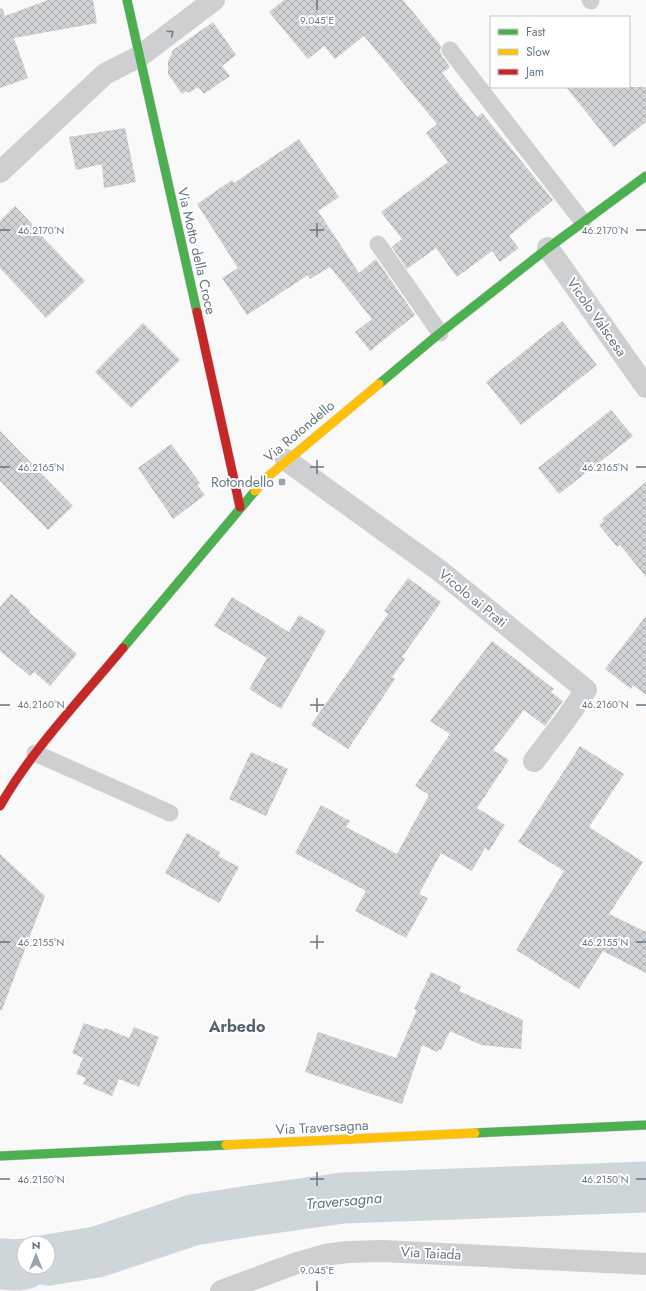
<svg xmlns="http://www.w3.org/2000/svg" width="646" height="1291" font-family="Jost,sans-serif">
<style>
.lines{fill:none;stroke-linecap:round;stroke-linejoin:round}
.river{stroke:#ced6d9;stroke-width:51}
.building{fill:url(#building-cross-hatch)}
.fast-casing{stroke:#d5d6d7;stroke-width:10}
.slow-casing{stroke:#d5d6d7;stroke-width:10}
.jam-casing{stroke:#d5d6d7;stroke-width:10}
.lane{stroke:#cecfd0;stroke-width:17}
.street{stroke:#cecfd0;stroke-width:22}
.fast{stroke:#4caf50;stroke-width:9}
.slow{stroke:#ffc107;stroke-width:9}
.jam{stroke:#c62828;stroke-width:9}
.oneway{stroke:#707f8b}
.ticks{fill:none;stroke:#657683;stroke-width:1.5}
.poi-dot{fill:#99a4ac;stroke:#fff;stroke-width:1.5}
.labels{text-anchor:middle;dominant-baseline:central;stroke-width:4;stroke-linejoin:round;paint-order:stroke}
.street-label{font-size:14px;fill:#657683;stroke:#fff}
.poi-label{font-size:14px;fill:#657683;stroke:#fff;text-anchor:end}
.water-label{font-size:15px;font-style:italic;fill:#60757c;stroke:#fff}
.quarter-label{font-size:16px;font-weight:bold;fill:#57646e;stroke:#fff}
.ticks-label{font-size:10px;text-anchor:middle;fill:#657683;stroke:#fff;stroke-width:4;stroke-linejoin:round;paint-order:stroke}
</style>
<defs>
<pattern id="building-cross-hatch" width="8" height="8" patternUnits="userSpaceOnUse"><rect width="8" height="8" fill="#d0d2d3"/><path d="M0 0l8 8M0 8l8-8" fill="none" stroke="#acafb1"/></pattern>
</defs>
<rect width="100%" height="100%" fill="#f9f9f9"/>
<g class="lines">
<g class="river">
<path d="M 48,1260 L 97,1252 L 193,1220 L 250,1211 L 343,1198 L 646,1187"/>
<path d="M 0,1264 L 17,1265 L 24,1264"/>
</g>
</g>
<g class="building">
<path d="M 48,0 L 93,0 L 97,23 L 14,38 L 28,78 L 0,88 L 0,9 L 2,8 L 5,16 Z"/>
<path d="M 284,0 L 403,0 L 441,46 L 440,51 L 442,56 L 450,67 L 442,73 L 477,117 L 482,113 L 553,200 L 509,236 L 519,248 L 500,262 L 492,251 L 457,277 L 436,248 L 407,269 L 392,247 L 402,239 L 381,212 L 448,162 L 426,133 L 437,124 L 364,36 L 335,59 L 324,46 L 308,59 L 269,12 Z"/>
<path d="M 213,22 L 236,55 L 222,66 L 230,76 L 204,94 L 198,87 L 189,93 L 187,91 L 182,94 L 168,74 L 168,62 L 173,50 Z"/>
<path d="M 566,87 L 646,87 L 646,122 L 614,147 Z"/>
<path d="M 125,128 L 136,182 L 104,188 L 102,164 L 76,170 L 69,137 Z"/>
<path d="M 299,139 L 339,197 L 318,211 L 359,273 L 376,259 L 415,315 L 370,351 L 355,332 L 372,319 L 330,267 L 310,279 L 308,275 L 247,315 L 222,278 L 238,268 L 197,204 L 232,180 L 234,183 Z"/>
<path d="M 15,206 L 32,224 L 31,225 L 85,281 L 46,318 L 0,268 L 0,221 Z"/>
<path d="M 562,321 L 597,365 L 521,425 L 486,382 Z"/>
<path d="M 143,323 L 180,360 L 131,408 L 95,372 Z"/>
<path d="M 611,410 L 633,436 L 559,494 L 538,468 Z"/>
<path d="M 0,431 L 73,506 L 48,530 L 0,481 Z"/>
<path d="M 171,444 L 200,483 L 197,485 L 205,495 L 173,519 L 138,468 Z"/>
<path d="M 646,482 L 646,577 L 620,545 L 617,547 L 599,525 L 604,521 L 602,519 Z"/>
<path d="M 408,578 L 441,602 L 402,657 L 405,659 L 392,677 L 395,679 L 348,749 L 311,725 L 388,614 L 384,611 Z"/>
<path d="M 11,594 L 30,610 L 29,612 L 77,654 L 50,686 L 34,672 L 30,676 L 0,651 L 0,607 Z"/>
<path d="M 232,597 L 289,632 L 299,615 L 326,631 L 281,709 L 249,689 L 267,658 L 214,626 Z"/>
<path d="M 646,616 L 646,695 L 633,685 L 631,689 L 605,669 Z"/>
<path d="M 492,641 L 554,689 L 551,692 L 563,701 L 545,726 L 524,710 L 493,750 L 509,760 L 477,808 L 505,825 L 489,851 L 485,848 L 472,871 L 441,853 L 419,894 L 428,898 L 406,938 L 355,911 L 366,891 L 295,853 L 321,805 L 350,821 L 346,827 L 397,854 L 429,795 L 415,786 L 450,734 L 430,721 Z"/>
<path d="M 580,746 L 624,774 L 589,827 L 643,862 L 609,914 L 646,932 L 646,973 L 603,951 L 579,989 L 516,950 L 564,871 L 518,842 Z"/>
<path d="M 251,752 L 288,769 L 266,816 L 229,799 Z"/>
<path d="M 187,833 L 220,852 L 218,856 L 239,867 L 219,903 L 165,873 Z"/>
<path d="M 0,854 L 45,896 L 2,1010 L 0,1010 Z"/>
<path d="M 431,972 L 461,986 L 459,991 L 523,1020 L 521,1049 L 481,1045 L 450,1031 L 441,1050 L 439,1049 L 437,1052 L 422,1045 L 402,1104 L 305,1072 L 318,1032 L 396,1058 L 417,1010 L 414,1009 Z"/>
<path d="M 84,1023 L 104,1030 L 105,1028 L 129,1038 L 134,1027 L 159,1037 L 139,1087 L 119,1079 L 112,1096 L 83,1084 L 86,1078 L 76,1074 L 83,1058 L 72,1053 Z"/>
</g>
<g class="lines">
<defs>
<g id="fast">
<path d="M 127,0 L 197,312"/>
<path d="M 379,384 L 440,333 L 548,248 L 646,176"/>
<path d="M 123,648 L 255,491"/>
<path d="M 475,1133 L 646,1125"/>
<path d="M 0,1156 L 226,1145"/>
</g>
<g id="slow">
<path d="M 255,491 L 265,479 L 379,384"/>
<path d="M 226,1145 L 475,1133"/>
</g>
<g id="jam">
<path d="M 197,312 L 240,507"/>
<path d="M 0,806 C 33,748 81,699 123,648"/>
</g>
</defs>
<use href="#fast" class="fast-casing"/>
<use href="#slow" class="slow-casing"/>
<use href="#jam" class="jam-casing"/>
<g class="lane">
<path d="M 590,0 L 591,1"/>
<path d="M 450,50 L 583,222"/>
<path d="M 378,244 L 440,333"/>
<path d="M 35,753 L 170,813"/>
</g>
<g class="street">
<path d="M 0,172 L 105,74 L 140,56 L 214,0"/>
<path d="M 548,248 L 646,387"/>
<path d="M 286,460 L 440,571 L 586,690 L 566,719 L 534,761"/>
<path d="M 221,1291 L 297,1263 L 325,1255 L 347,1252 L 382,1251 L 646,1264"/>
</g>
<use href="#fast" class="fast"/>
<use href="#slow" class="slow"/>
<use href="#jam" class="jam"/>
</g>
<defs><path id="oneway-chevron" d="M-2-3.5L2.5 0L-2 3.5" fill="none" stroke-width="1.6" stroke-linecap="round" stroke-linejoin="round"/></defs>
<use class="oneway" href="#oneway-chevron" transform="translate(171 33) rotate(-37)"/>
<path class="ticks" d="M 317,0 L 317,10M 317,223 L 317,237M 0,230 L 10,230M 310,230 L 324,230M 636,230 L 646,230M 317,460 L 317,474M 0,467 L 10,467M 310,467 L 324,467M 636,467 L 646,467M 317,698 L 317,712M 0,705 L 10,705M 310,705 L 324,705M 636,705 L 646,705M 317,935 L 317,949M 0,942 L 10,942M 310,942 L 324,942M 636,942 L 646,942M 317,1172 L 317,1186M 0,1179 L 10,1179M 310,1179 L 324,1179M 636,1179 L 646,1179M 317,1281 L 317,1291"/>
<rect class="poi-dot" x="278" y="478" width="8" height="8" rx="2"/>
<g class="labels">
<g class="street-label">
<text transform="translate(197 251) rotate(77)">Via Motto della Croce</text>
<text transform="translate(597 317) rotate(55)">Vicolo Valscesa</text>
<text transform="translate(299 431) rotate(-40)">Via Rotondello</text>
<text transform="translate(473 598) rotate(39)">Vicolo ai Prati</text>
<text transform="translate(322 1127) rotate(-3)">Via Traversagna</text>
<text transform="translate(431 1253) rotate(3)">Via Taiada</text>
</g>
<g class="poi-label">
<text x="274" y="482">Rotondello</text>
</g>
<g class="water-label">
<text transform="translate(344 1201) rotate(-5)">Traversagna</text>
</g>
<g class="quarter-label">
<text x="237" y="1026">Arbedo</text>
</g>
</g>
<g class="ticks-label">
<text x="317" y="24">9.045°E</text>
<text x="41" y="234">46.2170°N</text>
<text x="605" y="234">46.2170°N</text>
<text x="41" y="471">46.2165°N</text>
<text x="605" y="471">46.2165°N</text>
<text x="41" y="708">46.2160°N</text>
<text x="605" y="708">46.2160°N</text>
<text x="41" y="946">46.2155°N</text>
<text x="605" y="946">46.2155°N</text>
<text x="41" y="1183">46.2150°N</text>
<text x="605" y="1183">46.2150°N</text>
<text x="317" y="1274">9.045°E</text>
</g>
<rect x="490" y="16" width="140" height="72" fill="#ffffff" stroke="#c1c8cd"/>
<rect x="498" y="29" width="20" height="6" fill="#4caf50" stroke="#c1c8cd"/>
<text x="526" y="36" font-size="12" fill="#657683">Fast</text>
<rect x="498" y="49" width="20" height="6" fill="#ffc107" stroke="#c1c8cd"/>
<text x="526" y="56" font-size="12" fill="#657683">Slow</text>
<rect x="498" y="69" width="20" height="6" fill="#c62828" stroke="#c1c8cd"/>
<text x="526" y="76" font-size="12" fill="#657683">Jam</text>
<g transform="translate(36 1255)"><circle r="19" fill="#ffffff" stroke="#c1c8cd"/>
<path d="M0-3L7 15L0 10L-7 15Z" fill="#99a4ac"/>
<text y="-6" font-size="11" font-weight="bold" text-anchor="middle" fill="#657683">N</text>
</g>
</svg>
